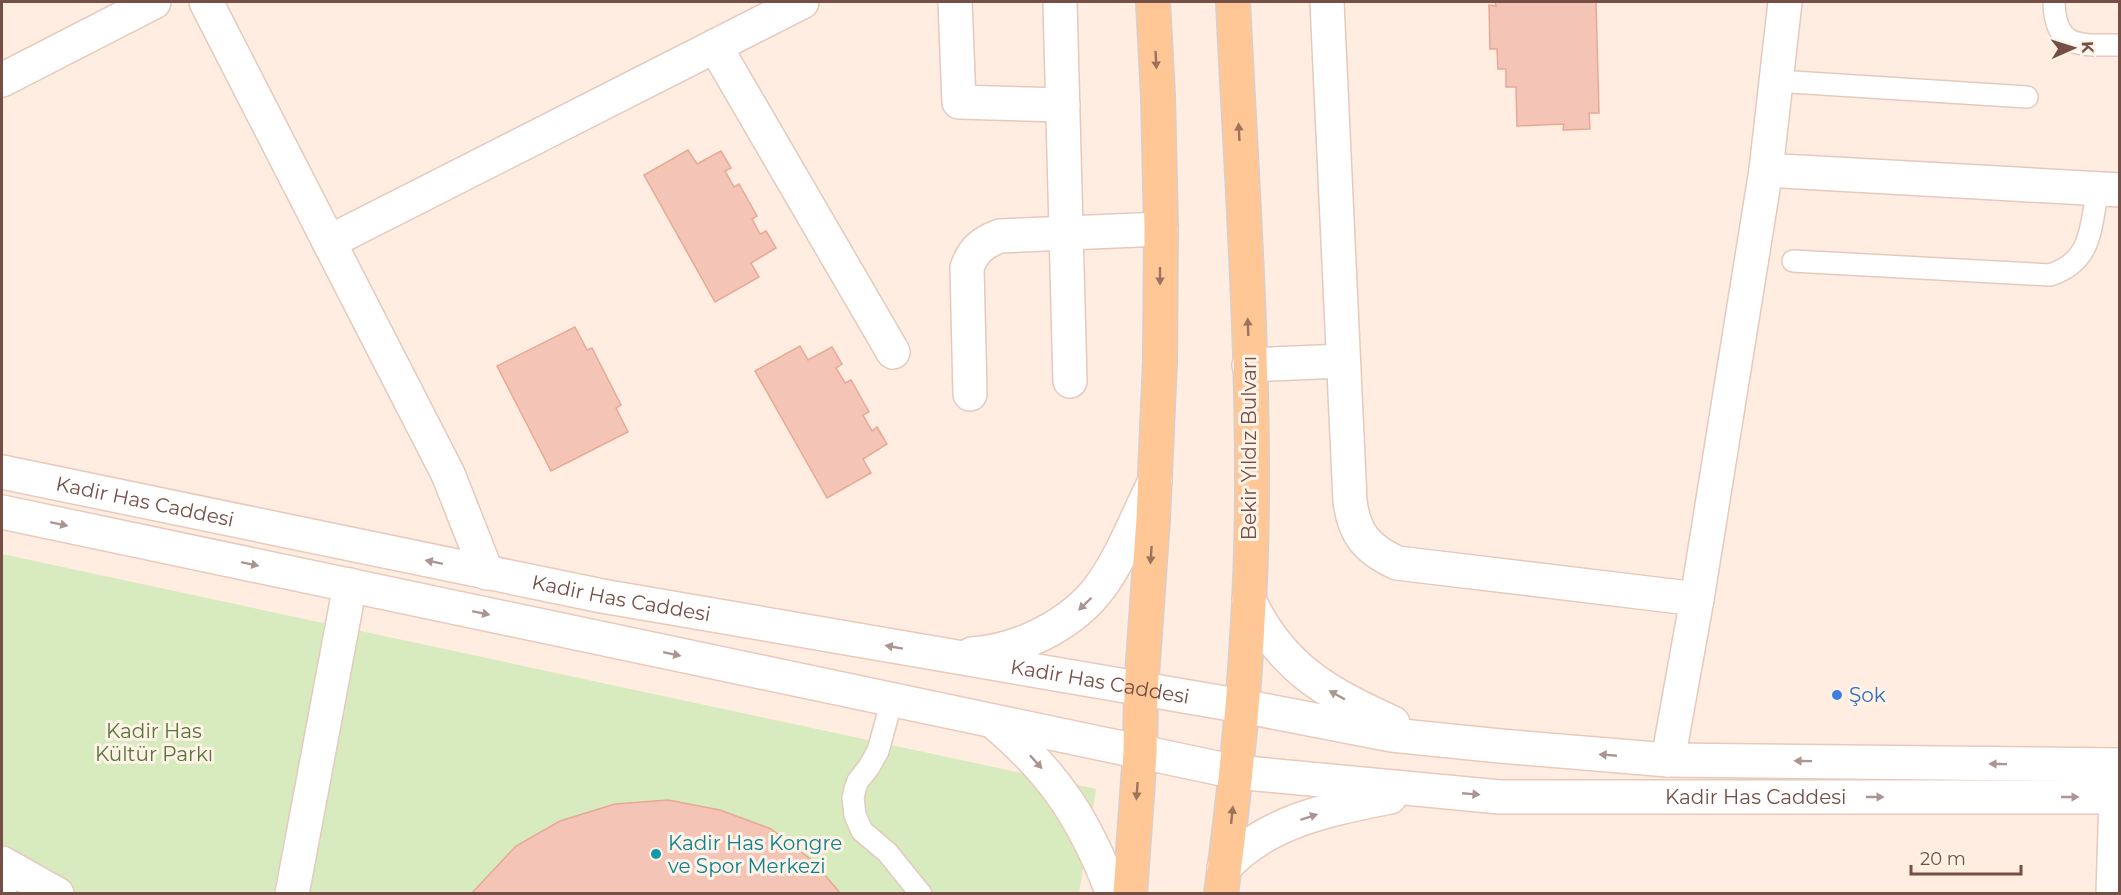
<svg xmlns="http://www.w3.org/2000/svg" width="2121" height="895" font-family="Montserrat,sans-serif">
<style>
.green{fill:#d7ebbe}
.building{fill:#f4c5b6;stroke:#e8a895;stroke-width:1.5}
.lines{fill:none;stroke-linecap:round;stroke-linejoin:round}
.lane-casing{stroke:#e4cabe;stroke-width:24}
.street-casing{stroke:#e4cabe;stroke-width:36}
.secondary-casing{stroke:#e9c9bb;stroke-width:36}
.primary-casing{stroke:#d8cecb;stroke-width:36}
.lane{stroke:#fff;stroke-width:21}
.street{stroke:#fff;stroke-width:33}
.secondary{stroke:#fff;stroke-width:33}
.primary{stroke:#ffc795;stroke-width:33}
.oneway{fill:#9e735e}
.oneway2{fill:#ac9590}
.shop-dot{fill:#3f7fe0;stroke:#fff2e7;stroke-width:2}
.culture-dot{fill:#0f9aa8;stroke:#fff2e7;stroke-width:2}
.labels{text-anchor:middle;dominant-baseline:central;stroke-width:6;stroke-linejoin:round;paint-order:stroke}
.street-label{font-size:20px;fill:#754f46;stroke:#fff2e7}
.shop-label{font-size:20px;fill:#366cbe;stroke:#fff2e7;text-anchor:start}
.park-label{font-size:20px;fill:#56763b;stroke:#fff2e7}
.culture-label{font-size:20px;fill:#0d838f;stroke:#fff2e7;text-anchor:start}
</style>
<rect width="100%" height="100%" fill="#feede0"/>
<path class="green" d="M 2,554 L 1096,789 L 1079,893 L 2,894 Z"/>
<g class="building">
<path d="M 1495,2 L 1596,2 L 1599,113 L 1589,113 L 1590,129 L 1563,130 L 1564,124 L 1517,126 L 1516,87 L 1506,87 L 1506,69 L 1498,69 L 1497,49 L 1490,49 L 1489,5 L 1496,6 Z"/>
<path d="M 688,150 L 697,164 L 721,151 L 731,168 L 725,171 L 734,187 L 739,184 L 757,216 L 752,219 L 760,234 L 766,231 L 776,248 L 751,263 L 759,277 L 715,302 L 644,175 Z"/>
<path d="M 575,327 L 587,350 L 592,348 L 621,405 L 616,408 L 628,432 L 551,471 L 497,366 Z"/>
<path d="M 800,346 L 808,360 L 832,347 L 842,364 L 836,368 L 845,383 L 851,380 L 869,412 L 863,415 L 872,431 L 877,427 L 887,444 L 863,459 L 871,473 L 827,498 L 755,371 Z"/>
<path d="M 668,800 L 720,810 L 771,829 L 813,861 L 841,894 L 471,894 L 516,846 L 560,821 L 615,804 Z"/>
</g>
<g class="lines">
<defs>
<g id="lane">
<path d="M 2054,2 C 2055,50 2081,45 2120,45"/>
<path d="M 1776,81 L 2027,97"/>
<path d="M 1793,261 L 2050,275 C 2093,261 2090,228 2098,189"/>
<path d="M 892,700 L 878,751 L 869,767 L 858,781 L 855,789 L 853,798 L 855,815 L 862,831 L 887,852 L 921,894"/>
<path d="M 5,894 L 11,868"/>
</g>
<g id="street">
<path d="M 206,2 L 448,474 L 487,573"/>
<path d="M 955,2 L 959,102 L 1063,105"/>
<path d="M 1060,2 L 1070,381"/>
<path d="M 1327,2 L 1350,501 C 1354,534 1367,549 1397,563 L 1697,599"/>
<path d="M 715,46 L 893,352"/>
<path d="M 2,80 L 154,2"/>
<path d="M 1766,170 L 2120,190"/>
<path d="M 329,242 L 802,2"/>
<path d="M 1249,365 L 1343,361"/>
<path d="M 970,394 L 967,268 C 973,250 983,242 1000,236 L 1161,229"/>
<path d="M 1668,760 L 1697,599 L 1766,170 L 1785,2"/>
<path d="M 2,863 L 57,894"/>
<path d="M 292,894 L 350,585"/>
<path d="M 2113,894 L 2116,797"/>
</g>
<g id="secondary">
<path id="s1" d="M 2,472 L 602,596 L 1242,706 L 1392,735 L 1500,746 L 1668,760 L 2120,765"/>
<path id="s2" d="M 2,512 L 1236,772 L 1500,797 L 2120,797"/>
<path d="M 1249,600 C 1281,668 1327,693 1393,723"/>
<path d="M 972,654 C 1018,651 1072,625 1100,587 C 1122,558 1138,514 1155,481"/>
<path d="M 995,723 C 1055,774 1085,820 1113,894"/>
<path d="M 1224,868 C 1266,821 1330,809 1390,797"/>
</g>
<g id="primary">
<path d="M 1130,894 L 1140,753 L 1141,690 L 1153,519 L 1160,361 L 1161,229 L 1158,96 L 1153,2"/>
<path d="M 1221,894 C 1239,763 1251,632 1252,500 C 1253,334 1241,167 1233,2"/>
</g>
</defs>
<use href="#lane" class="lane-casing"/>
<use href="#street" class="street-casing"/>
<use href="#secondary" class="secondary-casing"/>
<use href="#primary" class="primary-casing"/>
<use href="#lane" class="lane"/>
<use href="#street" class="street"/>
<use href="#secondary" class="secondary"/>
<use href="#primary" class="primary"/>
</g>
<defs><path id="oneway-solid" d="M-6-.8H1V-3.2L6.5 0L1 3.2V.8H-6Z" transform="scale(1.5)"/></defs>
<g class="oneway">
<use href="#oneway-solid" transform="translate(1156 60) rotate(87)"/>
<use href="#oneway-solid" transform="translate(1239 132) rotate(-93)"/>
<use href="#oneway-solid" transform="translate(1160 276) rotate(90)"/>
<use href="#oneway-solid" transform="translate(1248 327) rotate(-92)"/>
<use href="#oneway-solid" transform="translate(1151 555) rotate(94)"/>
<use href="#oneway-solid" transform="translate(1137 791) rotate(94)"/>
<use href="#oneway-solid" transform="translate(1232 815) rotate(-84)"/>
</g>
<g class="oneway2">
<use href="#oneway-solid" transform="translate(59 524) rotate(12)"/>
<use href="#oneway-solid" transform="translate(434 562) rotate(-168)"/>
<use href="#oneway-solid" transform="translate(250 564) rotate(12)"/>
<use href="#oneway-solid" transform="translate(1085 604) rotate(136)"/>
<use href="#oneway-solid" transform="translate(481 613) rotate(12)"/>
<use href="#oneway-solid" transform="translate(894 647) rotate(-170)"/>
<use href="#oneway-solid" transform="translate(672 654) rotate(12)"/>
<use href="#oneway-solid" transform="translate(1337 695) rotate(-151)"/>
<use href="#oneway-solid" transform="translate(1608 755) rotate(-175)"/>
<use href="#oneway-solid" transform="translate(1803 761) rotate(-179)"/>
<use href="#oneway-solid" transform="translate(1036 762) rotate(48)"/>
<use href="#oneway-solid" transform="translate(1998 764) rotate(-179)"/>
<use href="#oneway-solid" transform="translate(1471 794) rotate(5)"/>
<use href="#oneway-solid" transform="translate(1875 797)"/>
<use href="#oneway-solid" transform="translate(2070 797)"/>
<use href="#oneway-solid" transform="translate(1309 817) rotate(-18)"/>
</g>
<circle class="shop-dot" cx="1837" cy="695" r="6"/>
<circle class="culture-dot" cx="656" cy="854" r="6"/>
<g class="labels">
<g class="street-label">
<text transform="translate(1249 448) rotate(-90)">Bekir Yıldız Bulvarı</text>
<text stroke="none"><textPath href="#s1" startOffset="146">Kadir Has Caddesi</textPath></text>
<text stroke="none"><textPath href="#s1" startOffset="632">Kadir Has Caddesi</textPath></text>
<text stroke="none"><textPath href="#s1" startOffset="1118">Kadir Has Caddesi</textPath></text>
<text stroke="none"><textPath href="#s2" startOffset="1782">Kadir Has Caddesi</textPath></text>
</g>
<g class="shop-label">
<text x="1849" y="695">Şok</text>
</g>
<g class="park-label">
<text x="154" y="731">Kadir Has<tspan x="154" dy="23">Kültür Parkı</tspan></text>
</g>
<g class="culture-label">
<text x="668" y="843">Kadir Has Kongre<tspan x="668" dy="23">ve Spor Merkezi</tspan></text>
</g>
</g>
<rect width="2121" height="895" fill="none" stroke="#754f46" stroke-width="6"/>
<g transform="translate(2073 48) rotate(87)" stroke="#fff2e7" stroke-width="4.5" paint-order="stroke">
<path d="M0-4.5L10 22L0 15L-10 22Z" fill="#754f46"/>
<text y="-9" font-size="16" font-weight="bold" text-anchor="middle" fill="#754f46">K</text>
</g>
<path d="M1911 865v9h110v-9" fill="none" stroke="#754f46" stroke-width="3"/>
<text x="1920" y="865" font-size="18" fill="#754f46" stroke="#fff2e7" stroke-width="4.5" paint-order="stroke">20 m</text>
</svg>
